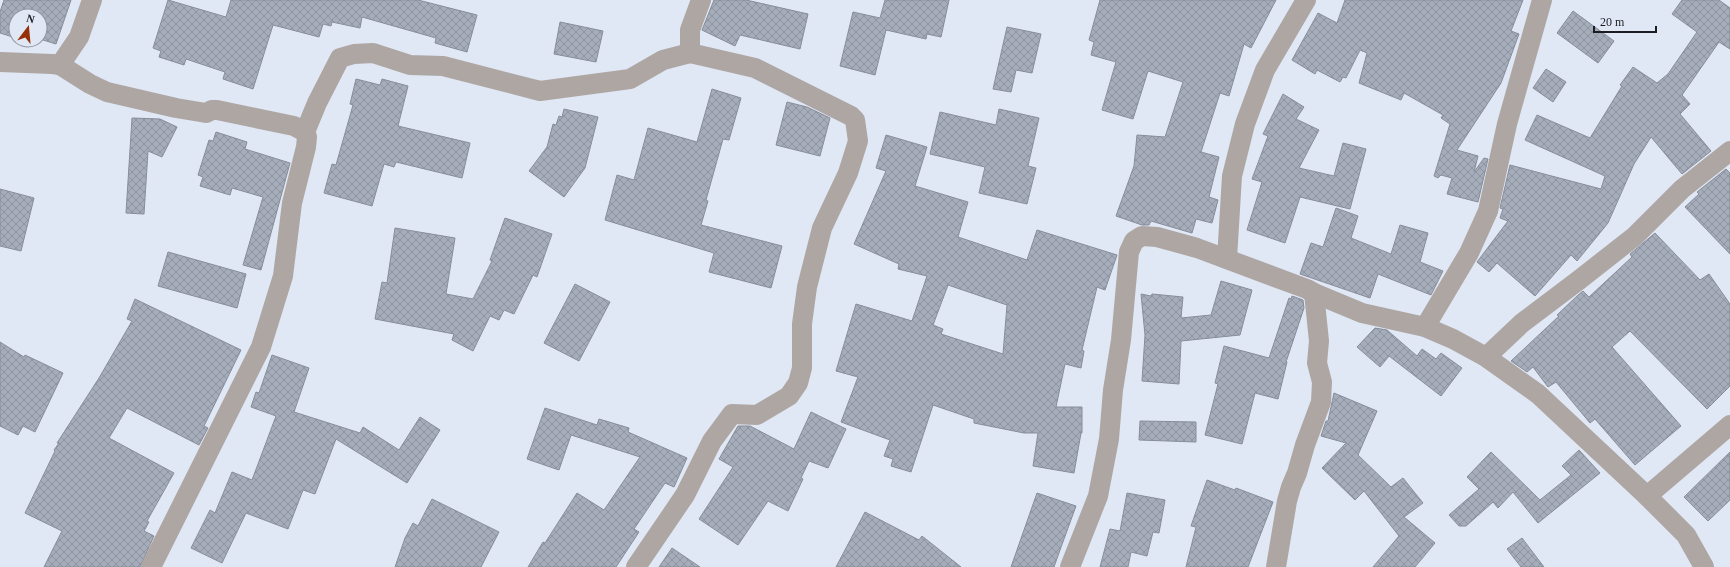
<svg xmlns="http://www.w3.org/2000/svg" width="1730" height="567" font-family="Georgia,serif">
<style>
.building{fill:url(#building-cross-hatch);stroke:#878d9a;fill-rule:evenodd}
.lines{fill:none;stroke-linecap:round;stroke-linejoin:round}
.minor{stroke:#ada6a3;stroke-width:20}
</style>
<defs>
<pattern id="building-cross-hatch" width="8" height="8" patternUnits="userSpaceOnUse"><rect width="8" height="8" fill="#a6adba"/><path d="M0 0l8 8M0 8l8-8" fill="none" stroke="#8e94a0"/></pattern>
</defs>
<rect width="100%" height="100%" fill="#e0e7f5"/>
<g class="building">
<path d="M 4,0 L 71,0 L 56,44 L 40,39 L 40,16 L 16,16 L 16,38 L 0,33 L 0,12 Z"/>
<path d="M 168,0 L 226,17 L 231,0 L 418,0 L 477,15 L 467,52 L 435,43 L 436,38 L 362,17 L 360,28 L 332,22 L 331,26 L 323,24 L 319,37 L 273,25 L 253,89 L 223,79 L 225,72 L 186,59 L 184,65 L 159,57 L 161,51 L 153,48 Z"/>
<path d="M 714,0 L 746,0 L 808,14 L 800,49 L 740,35 L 735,46 L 702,30 Z"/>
<path d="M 885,0 L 949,0 L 941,37 L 927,34 L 926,39 L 886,30 L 875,75 L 840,66 L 853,12 L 880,18 Z"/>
<path d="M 1100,0 L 1276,0 L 1251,48 L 1244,44 L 1229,96 L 1220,93 L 1201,152 L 1219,157 L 1209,197 L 1218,200 L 1212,223 L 1196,219 L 1192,233 L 1151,221 L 1149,225 L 1142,225 L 1116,216 L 1134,166 L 1137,135 L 1165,137 L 1183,82 L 1148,71 L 1133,119 L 1102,110 L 1116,62 L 1091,55 L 1094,42 L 1089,40 Z"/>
<path d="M 1345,0 L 1523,0 L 1511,31 L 1519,34 L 1501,83 L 1457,150 L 1478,156 L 1474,172 L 1484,158 L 1488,159 L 1478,202 L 1447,194 L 1452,178 L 1441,175 L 1438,178 L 1434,176 L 1450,124 L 1441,118 L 1443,115 L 1404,93 L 1401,100 L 1359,83 L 1367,53 L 1360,50 L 1346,78 L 1343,77 L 1340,82 L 1317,70 L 1315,74 L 1292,60 L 1318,13 L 1337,23 Z"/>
<path d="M 1682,0 L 1719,0 L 1730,8 L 1730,49 L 1719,42 L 1682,95 L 1690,104 L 1680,114 L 1711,151 L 1682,174 L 1651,137 L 1634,164 L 1608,223 L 1577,261 L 1571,255 L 1535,296 L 1497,263 L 1489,272 L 1477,262 L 1508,221 L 1500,218 L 1503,209 L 1500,208 L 1510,165 L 1601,189 L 1605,176 L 1525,140 L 1537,115 L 1590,138 L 1622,86 L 1620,85 L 1633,67 L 1657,83 L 1668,74 L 1697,32 L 1672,14 Z"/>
<path d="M 1573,11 L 1614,41 L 1598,63 L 1557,33 Z"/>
<path d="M 560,22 L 603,31 L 596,62 L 554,54 Z"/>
<path d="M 1007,27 L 1041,34 L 1032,73 L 1016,70 L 1011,92 L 993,89 Z"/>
<path d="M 1546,69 L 1566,82 L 1553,102 L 1533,88 Z"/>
<path d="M 356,79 L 380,85 L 382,79 L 408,86 L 398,126 L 470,143 L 462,178 L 396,162 L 394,167 L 384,164 L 372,206 L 324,193 L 332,164 L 336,165 L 353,105 L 350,104 Z"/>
<path d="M 712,89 L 741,98 L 729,140 L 723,139 L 706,200 L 708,201 L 701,225 L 782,246 L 771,288 L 709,272 L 714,253 L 605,220 L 617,175 L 634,180 L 648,128 L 697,142 Z"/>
<path d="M 1283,94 L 1304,107 L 1296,119 L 1319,130 L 1299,168 L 1334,176 L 1343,143 L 1366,149 L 1350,209 L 1300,197 L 1285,243 L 1247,230 L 1262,182 L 1252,179 L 1268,136 L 1263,134 Z"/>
<path d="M 787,102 L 807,107 L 830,118 L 820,156 L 776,145 Z"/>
<path d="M 564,109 L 598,117 L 585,168 L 564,197 L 529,171 L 547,147 L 553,124 L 556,125 L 559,116 L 562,117 Z"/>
<path d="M 999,109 L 1039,118 L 1028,166 L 1036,168 L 1027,204 L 979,193 L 985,167 L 930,154 L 940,112 L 996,125 Z"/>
<path d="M 132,118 L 160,119 L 177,127 L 162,157 L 148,151 L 144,214 L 126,213 Z"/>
<path d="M 216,132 L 247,142 L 245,149 L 290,163 L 261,270 L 243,265 L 263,197 L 232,188 L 230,195 L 200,186 L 203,177 L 198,175 L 209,140 L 213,141 Z"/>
<path d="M 886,135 L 927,147 L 915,186 L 968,202 L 958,237 L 1027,260 L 1037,230 L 1117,255 L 1105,290 L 1097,287 L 1082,350 L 1084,351 L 1081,368 L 1065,364 L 1056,407 L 1082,407 L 1082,433 L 1081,433 L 1074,473 L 1033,466 L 1038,433 L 1024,433 L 974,423 L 974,419 L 933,405 L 911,472 L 891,466 L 893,459 L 884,456 L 890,440 L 841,422 L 858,377 L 836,371 L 856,304 L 912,321 L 927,276 L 898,269 L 899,264 L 854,244 L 886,171 L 876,168 ZM 948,285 L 1007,305 L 1003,354 L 941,334 L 943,329 L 933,325 Z"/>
<path d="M 1726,169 L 1730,173 L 1730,254 L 1685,207 L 1699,194 L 1697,192 Z"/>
<path d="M 0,189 L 34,198 L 21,251 L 0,246 Z"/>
<path d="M 1336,208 L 1358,216 L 1351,238 L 1391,254 L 1400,225 L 1428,233 L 1420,262 L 1443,271 L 1431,295 L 1378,274 L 1370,298 L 1300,274 L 1311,243 L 1323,247 Z"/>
<path d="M 505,218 L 552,234 L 537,277 L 533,275 L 514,314 L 504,310 L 499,320 L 490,316 L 473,351 L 452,340 L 454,334 L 375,319 L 382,282 L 387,283 L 395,228 L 455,238 L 446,294 L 473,299 L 492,261 L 490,260 Z"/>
<path d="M 1655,233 L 1700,280 L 1709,274 L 1730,304 L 1730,386 L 1707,409 L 1630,331 L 1612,347 L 1681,426 L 1635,465 L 1595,419 L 1590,423 L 1556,382 L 1548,387 L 1533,367 L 1527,372 L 1511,361 L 1559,316 L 1557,315 L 1577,296 L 1583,291 L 1589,297 L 1632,257 L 1630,254 Z"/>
<path d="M 168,252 L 246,274 L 237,308 L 158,286 Z"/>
<path d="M 1221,281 L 1252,290 L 1240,335 L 1181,341 L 1179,384 L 1142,381 L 1145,335 L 1141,294 L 1151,296 L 1152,294 L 1183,297 L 1181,318 L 1211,315 Z"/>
<path d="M 575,284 L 610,302 L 579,361 L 544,343 Z"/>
<path d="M 1292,296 L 1303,300 L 1304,308 L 1286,362 L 1287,362 L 1278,399 L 1255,393 L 1242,444 L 1205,435 L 1218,384 L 1215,383 L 1224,346 L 1269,358 L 1289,298 L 1291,299 Z"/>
<path d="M 135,299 L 241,350 L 204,426 L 208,428 L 199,445 L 127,408 L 109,438 L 174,473 L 147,521 L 149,522 L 144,531 L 154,536 L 140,567 L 44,567 L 62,531 L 25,513 L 55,451 L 54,450 L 59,443 L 57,443 L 99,378 L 132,321 L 127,319 Z"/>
<path d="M 1375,328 L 1387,330 L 1417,356 L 1422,349 L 1436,359 L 1441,353 L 1462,368 L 1441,396 L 1389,356 L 1380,367 L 1357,347 Z"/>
<path d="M 0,342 L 24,357 L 25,355 L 63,373 L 35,432 L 23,426 L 18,435 L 0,426 Z"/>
<path d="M 272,355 L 309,368 L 294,412 L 360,433 L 363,427 L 399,450 L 420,417 L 440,430 L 407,483 L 336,439 L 315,494 L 303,490 L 288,529 L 246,513 L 222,563 L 191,548 L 210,510 L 215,513 L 232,472 L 252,480 L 276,416 L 251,407 L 256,392 L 259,393 Z"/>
<path d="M 1334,393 L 1377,411 L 1358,455 L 1391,487 L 1403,478 L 1423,503 L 1404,517 L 1435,543 L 1415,567 L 1373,567 L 1399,536 L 1364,491 L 1355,500 L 1322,468 L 1346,443 L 1321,436 L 1326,421 L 1328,421 Z"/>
<path d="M 545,408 L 597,425 L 599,419 L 629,428 L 628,432 L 687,458 L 674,487 L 665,483 L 634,529 L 639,532 L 616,567 L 528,567 L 543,542 L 545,543 L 577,493 L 604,510 L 640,457 L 571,435 L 559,470 L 527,459 Z"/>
<path d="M 811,412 L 846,429 L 828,468 L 809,461 L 801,478 L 803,479 L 788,511 L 768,501 L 738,545 L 699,519 L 733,467 L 719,459 L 738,426 L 750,426 L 794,449 Z"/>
<path d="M 1140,421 L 1196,422 L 1196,442 L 1139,440 Z"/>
<path d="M 1579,450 L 1600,473 L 1538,523 L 1513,492 L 1498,508 L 1493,502 L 1466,526 L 1459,526 L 1449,515 L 1479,489 L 1467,477 L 1491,452 L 1540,500 L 1571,475 L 1562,466 Z"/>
<path d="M 1730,452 L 1730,500 L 1708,521 L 1684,497 Z"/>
<path d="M 1207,480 L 1235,490 L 1236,488 L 1273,502 L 1248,567 L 1186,567 L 1196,527 L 1191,526 Z"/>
<path d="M 1037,493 L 1076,506 L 1060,550 L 1054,567 L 1011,567 Z"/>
<path d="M 1127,493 L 1165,500 L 1159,533 L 1153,532 L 1147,556 L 1131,552 L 1128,567 L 1100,567 L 1110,529 L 1120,531 Z"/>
<path d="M 432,499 L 499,532 L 481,567 L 395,567 L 405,538 L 413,523 L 418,526 Z"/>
<path d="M 865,512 L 919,540 L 922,536 L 961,567 L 836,567 Z"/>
<path d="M 1522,538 L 1544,567 L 1521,567 L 1507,549 Z"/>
<path d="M 672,548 L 700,567 L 659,567 Z"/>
</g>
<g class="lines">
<g class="minor">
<path d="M 0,62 L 52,64 L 60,65 L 79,37 L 92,0"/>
<path d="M 60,65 L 90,84 L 107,92 L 176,108 L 206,113 L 212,110 L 217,110 L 294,126 L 305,132 L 307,137 L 306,147 L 292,203 L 283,276 L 261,347 L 151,567"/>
<path d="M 305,132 L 317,103 L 340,58 L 354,54 L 373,53 L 410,65 L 443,66 L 540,91 L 630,79 L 663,60 L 690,53"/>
<path d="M 1227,259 L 1232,176 L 1245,124 L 1265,70 L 1306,0"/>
<path d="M 1425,327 L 1469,253 L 1488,211 L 1507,124 L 1542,0"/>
<path d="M 1486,357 L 1522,323 L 1579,280 L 1635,236 L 1682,189 L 1730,151"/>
<path d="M 1647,496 L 1730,425"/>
<path d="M 636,567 L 685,495 L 712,441 L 732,414 L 757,415 L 789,396 L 798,383 L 802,368 L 802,324 L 807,287 L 822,228 L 848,173 L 858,141 L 855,120 L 851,116 L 755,68 L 690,53 L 690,30 L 701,0"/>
<path d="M 1070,567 L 1098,496 L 1109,439 L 1113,390 L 1121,340 L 1129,252 L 1134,241 L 1142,236 L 1157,237 L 1197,248 L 1307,289 L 1314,293 L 1362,313 L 1425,327 L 1453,339 L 1486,357 L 1538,394 L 1647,496 L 1686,535 L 1704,567"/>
<path d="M 1276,567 L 1287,501 L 1291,487 L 1297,473 L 1305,445 L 1321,402 L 1322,382 L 1317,363 L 1319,341 L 1314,293"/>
</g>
</g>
<g transform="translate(28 28) rotate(16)"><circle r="19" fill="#e0e7f5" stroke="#9196a1"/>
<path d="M0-3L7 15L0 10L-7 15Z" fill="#963006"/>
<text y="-6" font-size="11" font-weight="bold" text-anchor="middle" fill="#1b1d22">N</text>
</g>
<path d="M1594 26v6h62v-6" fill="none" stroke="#1b1d22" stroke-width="2"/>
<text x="1600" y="26" font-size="12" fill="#1b1d22" stroke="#e0e7f5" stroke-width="3" paint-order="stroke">20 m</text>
</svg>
